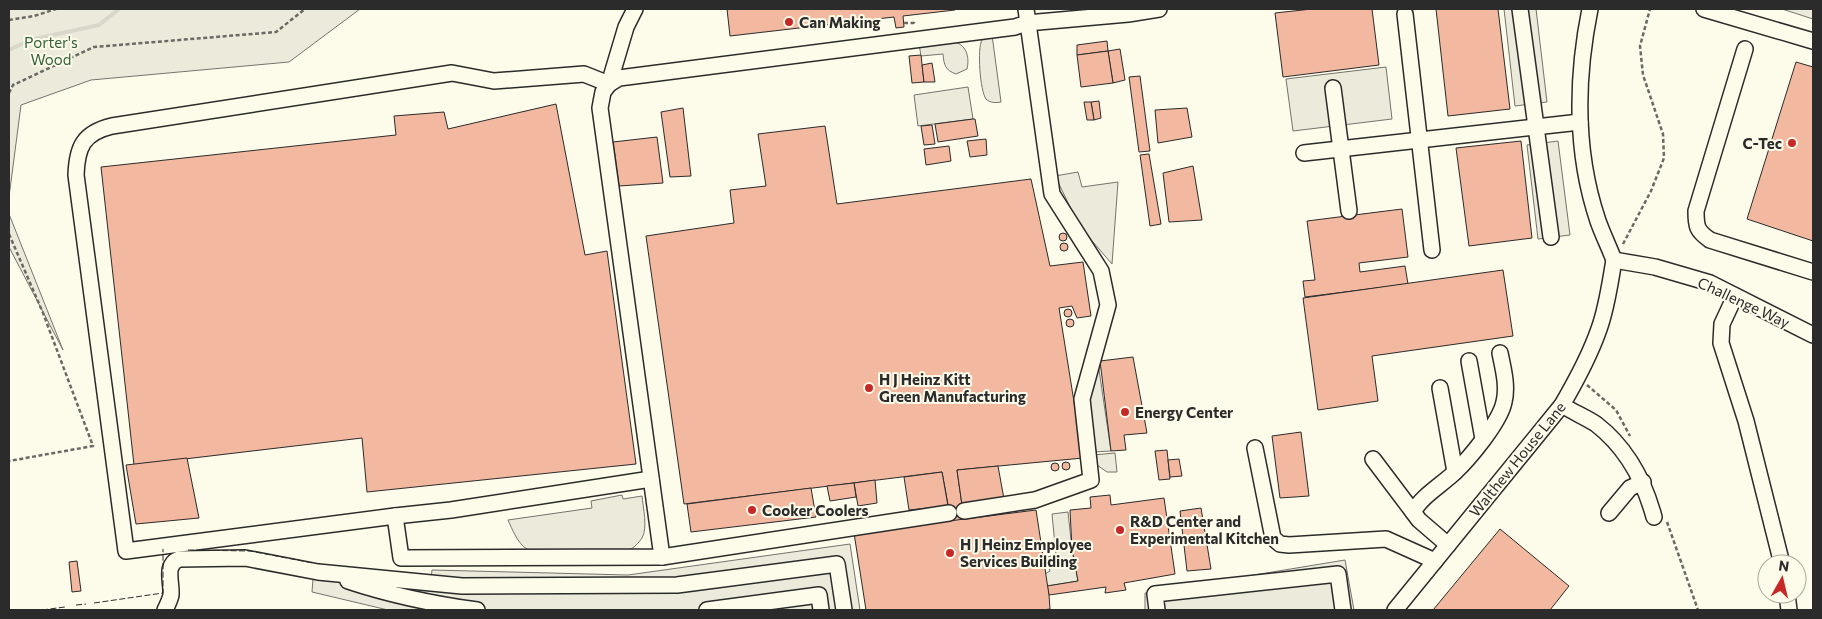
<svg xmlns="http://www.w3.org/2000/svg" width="1822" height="619" font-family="Commissioner,sans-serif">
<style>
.green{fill:#ecebdb;stroke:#74746e}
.parking{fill:#eceadb;stroke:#74746e}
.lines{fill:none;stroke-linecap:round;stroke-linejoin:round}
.stream{stroke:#d8d7c9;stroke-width:4}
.building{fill:#f2b8a0;stroke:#2b2b2b}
.minor-casing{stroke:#2b2b2b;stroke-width:18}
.path{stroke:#6a6964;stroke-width:2.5;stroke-dasharray:4 2.5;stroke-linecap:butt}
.minor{stroke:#fdfbea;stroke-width:15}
.fence{stroke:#2b2b2b;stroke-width:1;stroke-dasharray:6 2.5;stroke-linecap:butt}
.poi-dot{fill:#c62828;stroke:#fdfbea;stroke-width:2}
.labels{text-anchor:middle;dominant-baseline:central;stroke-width:4;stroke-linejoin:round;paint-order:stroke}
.poi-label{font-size:15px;font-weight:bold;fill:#2b2b2b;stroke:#fdfbea;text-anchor:start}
.park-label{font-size:15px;fill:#34623c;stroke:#fdfbea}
.street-label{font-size:15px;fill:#2b2b2b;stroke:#fdfbea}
</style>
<rect width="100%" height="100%" fill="#fdfbea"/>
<g class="green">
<path d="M 9,9 L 360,9 L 289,62 L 91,80 L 21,105 L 9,197 Z"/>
<path d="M 992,35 L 1001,102 C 996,103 990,103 986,99 C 980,91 977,48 982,40 C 985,37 988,36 992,35 Z"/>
<path d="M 952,41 C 966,44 970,56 967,69 L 956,74 C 945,70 944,65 943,54 L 921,56 L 919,44 Z"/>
<path d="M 968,87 L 973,119 L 918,126 L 914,95 Z"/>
<path d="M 1078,172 L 1082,187 L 1118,182 L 1112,264 L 1080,227 L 1055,176 Z"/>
<path d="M 9,214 L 63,350 L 9,247 Z"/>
<path d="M 1098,363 L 1111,451 L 1093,452 L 1088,399 Z"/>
<path d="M 1115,453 L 1117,472 L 1107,472 L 1094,463 L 1093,455 Z"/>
<path d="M 622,495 L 623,499 L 642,496 C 643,507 648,528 642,538 C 640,541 635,547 631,549 C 617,554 539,555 527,549 C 518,544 512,529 508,520 L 592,508 L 591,501 Z"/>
<path d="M 1068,512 L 1072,549 L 1078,581 L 1047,586 L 1045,574 L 1050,571 L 1047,557 L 1056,555 L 1052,514 Z"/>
</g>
<g class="parking">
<path d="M 1504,9 L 1536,9 L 1547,102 L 1515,106 Z"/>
<path d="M 1782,9 L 1813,9 L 1813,19 Z"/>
<path d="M 1386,67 L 1392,119 L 1293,131 L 1286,79 Z"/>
<path d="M 1558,141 L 1570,235 L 1538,239 L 1527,145 Z"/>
<path d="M 850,544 L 860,610 L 388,610 L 312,592 L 314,565 L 431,579 L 432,570 L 628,575 Z"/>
<path d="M 1345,560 L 1354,610 L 1145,610 L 1145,593 Z"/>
</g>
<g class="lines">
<path class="stream" d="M 9,50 L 30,40 L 99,25 L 119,9"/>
</g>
<g class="building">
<path d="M 727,9 L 955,9 L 955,10 L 903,16 L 904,27 L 896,28 L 894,17 L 730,36 Z"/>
<path d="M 1312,9 L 1372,9 L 1379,65 L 1283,77 L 1275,13 Z"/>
<path d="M 1436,9 L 1498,9 L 1510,109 L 1448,116 Z"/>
<path d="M 1107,41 L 1108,51 L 1077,55 L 1077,45 Z"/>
<path d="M 1120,49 L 1125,80 L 1113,83 L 1108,51 Z"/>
<path d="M 1108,51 L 1113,83 L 1081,87 L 1077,55 Z"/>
<path d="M 921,55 L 924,82 L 912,83 L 909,56 Z"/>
<path d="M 1796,62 L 1813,67 L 1813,241 L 1747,219 Z"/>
<path d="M 932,63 L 935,82 L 924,82 L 922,65 Z"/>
<path d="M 1140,76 L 1150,151 L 1139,152 L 1129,77 Z"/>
<path d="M 1099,101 L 1101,118 L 1094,120 L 1091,102 Z"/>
<path d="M 1084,102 L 1091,102 L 1094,120 L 1087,120 Z"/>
<path d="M 556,104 L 585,255 L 607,251 L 636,464 L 367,492 L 362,438 L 134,465 L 101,167 L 396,135 L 394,116 L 444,112 L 448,129 Z"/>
<path d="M 683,108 L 691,176 L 670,177 L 661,112 Z"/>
<path d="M 1187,108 L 1192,137 L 1158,143 L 1155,110 Z"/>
<path d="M 973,119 L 975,119 L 978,136 L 938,142 L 935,124 Z"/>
<path d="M 932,125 L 935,144 L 924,145 L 921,126 Z"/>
<path d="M 825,126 L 837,204 L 1031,179 L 1050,266 L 1083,262 L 1091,316 L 1077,318 L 1072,306 L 1059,308 L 1083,458 L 957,470 L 962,505 L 966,520 L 951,521 L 942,472 L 684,504 L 646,236 L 734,223 L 730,190 L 766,186 L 758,134 Z"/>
<path d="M 657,137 L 663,183 L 619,186 L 613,142 Z"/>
<path d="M 986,139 L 987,155 L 970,157 L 967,141 Z"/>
<path d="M 1521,141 L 1532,238 L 1469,246 L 1456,148 Z"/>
<path d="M 949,146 L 951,161 L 926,165 L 924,149 Z"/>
<path d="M 1149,154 L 1161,224 L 1150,226 L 1140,155 Z"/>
<path d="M 1193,166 L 1202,220 L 1169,222 L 1163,173 Z"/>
<path d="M 1402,209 L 1408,257 L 1359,263 L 1360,272 L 1405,266 L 1408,284 L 1305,297 L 1303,281 L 1315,280 L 1307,221 Z"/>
<circle cx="1063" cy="237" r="4"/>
<circle cx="1064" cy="247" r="4"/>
<path d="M 1503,270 L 1513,336 L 1372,356 L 1378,401 L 1318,410 L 1303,298 Z"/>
<circle cx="1068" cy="313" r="4"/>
<circle cx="1070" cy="323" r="4"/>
<path d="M 1133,357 L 1147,433 L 1124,435 L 1126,450 L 1111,451 L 1100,361 Z"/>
<path d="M 1301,432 L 1309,496 L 1280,498 L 1272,436 Z"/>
<path d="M 1167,450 L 1170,479 L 1159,480 L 1155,451 Z"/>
<path d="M 187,458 L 199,518 L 136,524 L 126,465 Z"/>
<path d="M 1179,459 L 1182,476 L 1170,477 L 1168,460 Z"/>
<circle cx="1066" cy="466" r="4"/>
<circle cx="1055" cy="467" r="4"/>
<path d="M 998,466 L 1004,499 L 962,505 L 957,470 Z"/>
<path d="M 942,472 L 948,506 L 909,510 L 904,477 Z"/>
<path d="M 875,480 L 877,503 L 858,506 L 854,483 Z"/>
<path d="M 854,483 L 856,497 L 830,501 L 827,486 Z"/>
<path d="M 811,488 L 816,517 L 691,532 L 687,504 Z"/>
<path d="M 1110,495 L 1111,505 L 1164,498 L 1175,574 L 1124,583 L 1126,590 L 1105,593 L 1106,587 L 1049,595 L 1047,586 L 1078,581 L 1072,549 L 1070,510 L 1091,508 L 1090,497 Z"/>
<path d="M 1201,508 L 1211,569 L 1187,571 L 1180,511 Z"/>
<path d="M 1036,510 L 1049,595 L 1050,609 L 1042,610 L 866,610 L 854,533 Z"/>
<path d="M 1500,529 L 1569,586 L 1550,610 L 1433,610 Z"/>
<path d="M 77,561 L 81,591 L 72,592 L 69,562 Z"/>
</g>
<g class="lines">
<defs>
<g id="minor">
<path d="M 635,9 L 626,27 L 609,84 L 603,92 L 600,108 L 662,557"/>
<path d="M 1520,9 L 1551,237"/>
<path d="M 1590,9 C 1576,78 1575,153 1598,221 C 1603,235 1609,247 1614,260"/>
<path d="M 1704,9 L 1813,41"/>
<path d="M 1405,14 L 1432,250"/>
<path d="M 1745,49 L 1696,211 C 1696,227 1697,231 1710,240 L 1813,272"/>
<path d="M 609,84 L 584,74 L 494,81 L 452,73 L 112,126 C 83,133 77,147 76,175 L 126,551 L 395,516 L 401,558 L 662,557 L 949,513"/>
<path d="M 609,84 L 619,78 L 1015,27 L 1027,23 L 1128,14 L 1159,9"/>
<path d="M 1333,88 L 1349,211"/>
<path d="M 1304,153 L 1580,122"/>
<path d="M 1614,260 L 1655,267 L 1710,283 L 1813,335"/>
<path d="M 1735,296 L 1722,324 L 1721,343 L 1746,421 L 1782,564"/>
<path d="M 1469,361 L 1483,439"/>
<path d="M 1440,388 L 1455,472"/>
<path d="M 1562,405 C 1573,412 1585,417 1596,424 C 1627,448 1644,480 1654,517"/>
<path d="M 1255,448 L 1273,538 L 1280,544 L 1289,545 L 1386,539 L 1435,561"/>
<path d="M 1373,459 L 1413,512"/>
<path d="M 964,511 L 1035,500 L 1091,480 L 1082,399 L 1108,305 L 1101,271 L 1052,194 L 1026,9"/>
<path d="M 1609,513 L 1630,488 L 1643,482"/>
<path d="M 395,516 L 451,510 L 651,479"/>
<path d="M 1448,545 L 1419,520 L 1413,512 C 1422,496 1440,486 1454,473 C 1469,459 1500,422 1504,402 C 1508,386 1503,368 1500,353"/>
<path d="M 348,581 C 390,595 433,604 477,610"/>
<path d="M 1787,594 L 1789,610"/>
<path d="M 165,610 C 167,606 170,600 171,595 C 172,582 164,565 179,559 L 245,558 L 318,572 L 462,586 L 677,585 L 837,564 L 844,610"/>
<path d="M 707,610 L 819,595 L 821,610"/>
<path d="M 1157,610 L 1155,594 L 1338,574 L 1343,610"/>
<path d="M 1395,610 L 1562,405 C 1576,381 1590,355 1599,329 C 1607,307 1610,283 1614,260"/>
</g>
</defs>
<use href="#minor" class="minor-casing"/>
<g class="path">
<path d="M 9,20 L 34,16 L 56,9"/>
<path d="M 904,23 L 914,23 L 914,26"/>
<path d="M 9,93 L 13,85 L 94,47 L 276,32 L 305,9"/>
<path d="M 9,234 L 43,313 L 93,446 L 9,461"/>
<path d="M 1623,244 L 1651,191 L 1664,158 L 1663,134 L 1643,75 L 1640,46 L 1650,9"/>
<path d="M 1587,385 L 1616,410 L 1630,436"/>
<path d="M 1667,522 L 1698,610"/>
</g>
<use href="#minor" class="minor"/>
<g class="fence">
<path d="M 188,550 L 250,551 L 313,563"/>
<path d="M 94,603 L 163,593 L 163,549"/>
<path d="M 76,605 L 86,604"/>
<path d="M 42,610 L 65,607"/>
</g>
</g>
<g class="poi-dot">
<circle cx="789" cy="22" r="5"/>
<circle cx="1792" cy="143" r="5"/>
<circle cx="869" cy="388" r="5"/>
<circle cx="1125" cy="412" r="5"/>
<circle cx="752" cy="510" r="5"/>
<circle cx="1120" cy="530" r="5"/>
<circle cx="950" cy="553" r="5"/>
</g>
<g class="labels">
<g class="poi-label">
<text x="799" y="22">Can Making</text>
<text x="1782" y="143" text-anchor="end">C-Tec</text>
<text x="879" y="379">H J Heinz Kitt<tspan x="879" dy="17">Green Manufacturing</tspan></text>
<text x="1135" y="412">Energy Center</text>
<text x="762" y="510">Cooker Coolers</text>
<text x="1130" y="521">R&amp;D Center and<tspan x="1130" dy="17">Experimental Kitchen</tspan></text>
<text x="960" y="544">H J Heinz Employee<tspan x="960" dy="17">Services Building</tspan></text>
</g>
<g class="park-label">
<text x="51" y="42">Porter's<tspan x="51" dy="17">Wood</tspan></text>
</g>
<g class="street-label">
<text transform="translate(1744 302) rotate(25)">Challenge Way</text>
<text transform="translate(1517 459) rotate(-51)">Walthew House Lane</text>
</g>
</g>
<rect width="1822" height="619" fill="none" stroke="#2b2b2b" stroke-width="20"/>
<g transform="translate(1782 579) rotate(8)"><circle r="24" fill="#fdfbea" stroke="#a9a89e"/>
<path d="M0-4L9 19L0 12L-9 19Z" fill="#c62828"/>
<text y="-8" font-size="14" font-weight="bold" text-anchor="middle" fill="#2b2b2b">N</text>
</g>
</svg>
